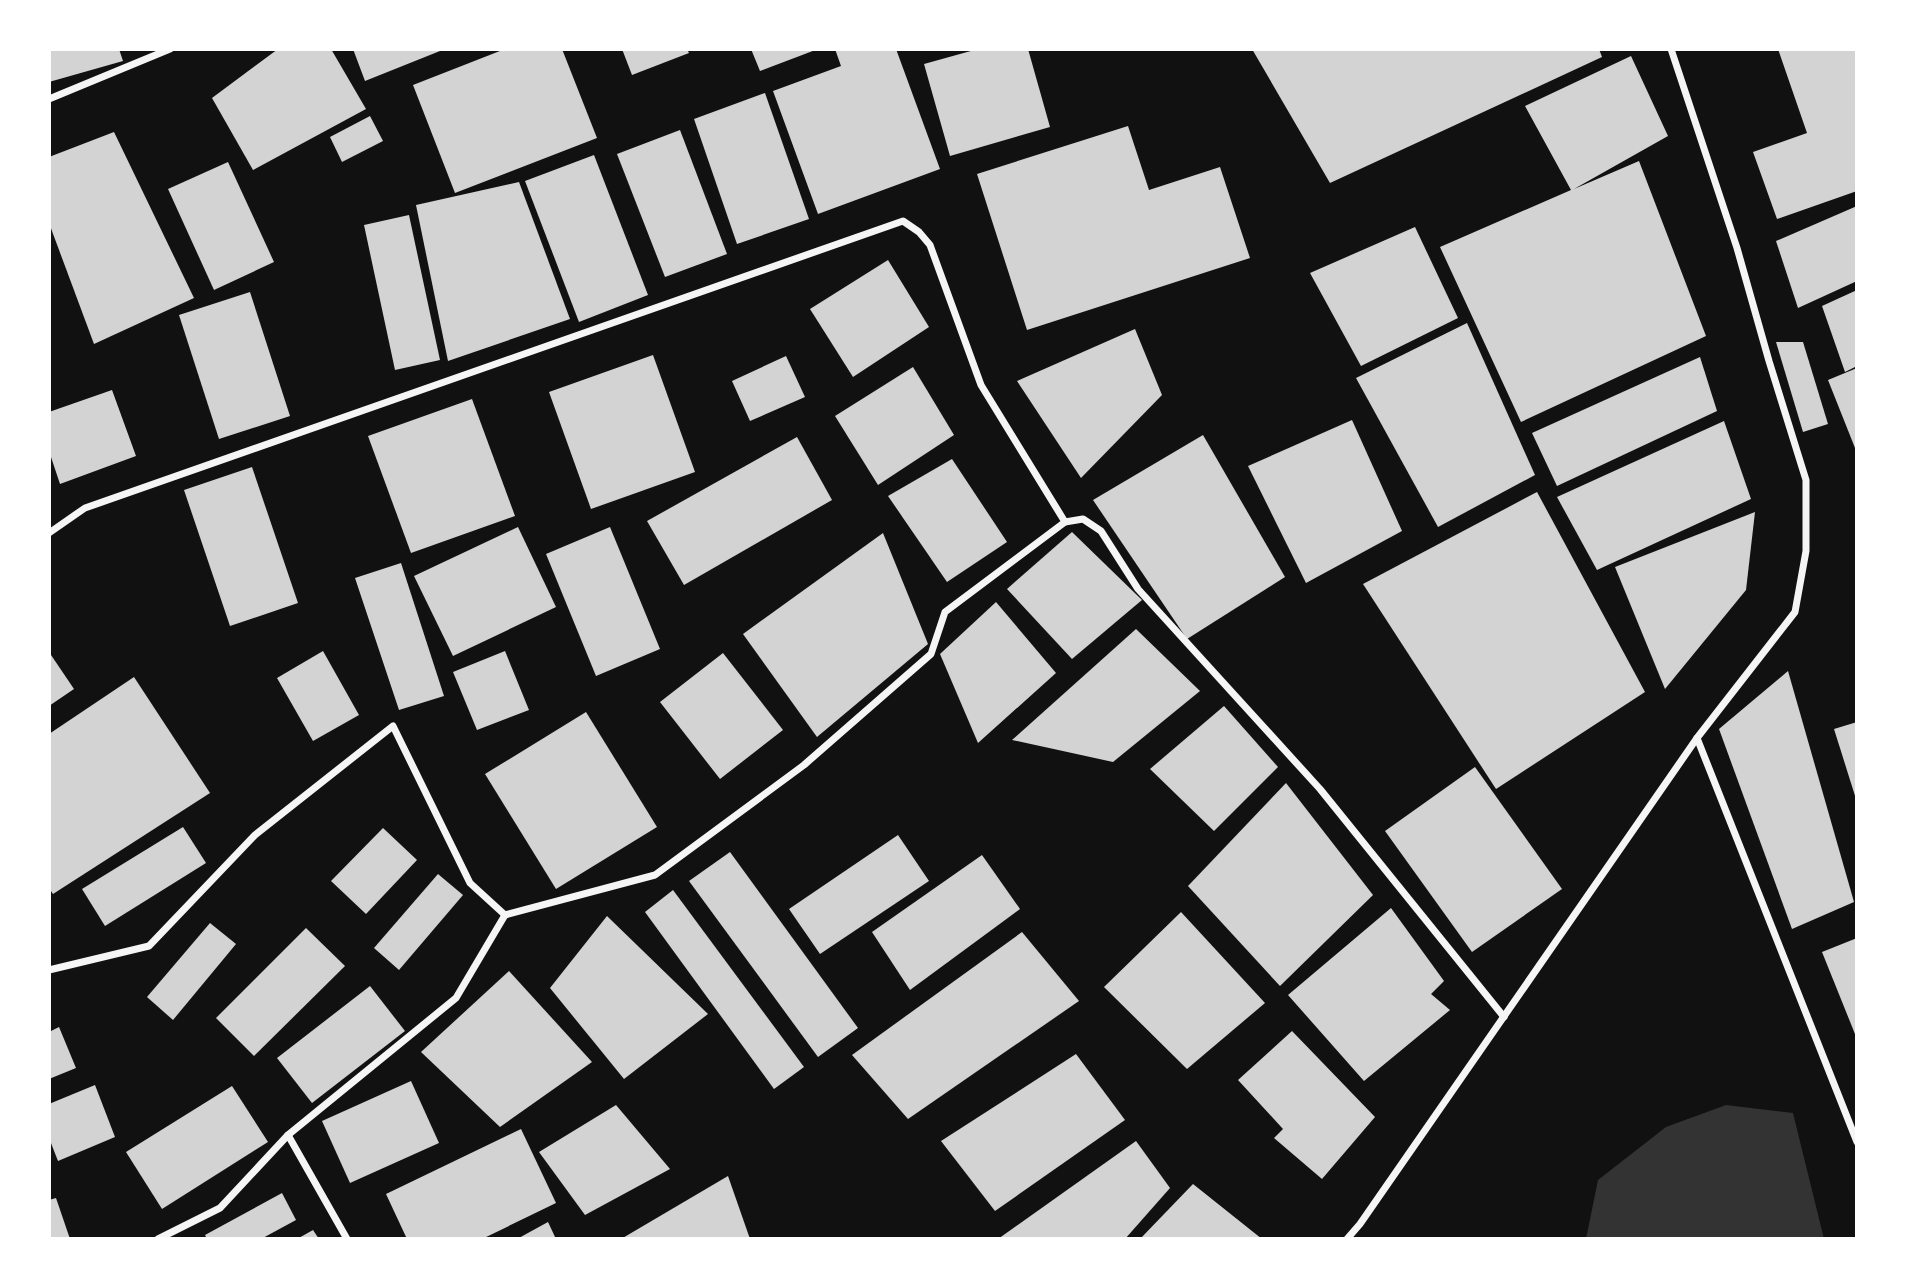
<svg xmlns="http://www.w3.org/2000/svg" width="1906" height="1288" font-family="Commissioner,sans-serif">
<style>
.water{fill:#333}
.building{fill:#d3d3d3}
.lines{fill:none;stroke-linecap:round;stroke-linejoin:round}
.minor{stroke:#f5f5f5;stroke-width:7}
</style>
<rect width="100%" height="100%" fill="#111"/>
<path class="water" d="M 1726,1105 L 1793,1113 L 1824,1239 L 1586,1239 L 1598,1180 L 1666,1127 Z"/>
<g class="building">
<path d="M 49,49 L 119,49 L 123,61 L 49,82 Z"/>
<path d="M 278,49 L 331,49 L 366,109 L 253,170 L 212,98 Z"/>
<path d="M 353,49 L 445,49 L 365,81 Z"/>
<path d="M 505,49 L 562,49 L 597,138 L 455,193 L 413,85 Z"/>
<path d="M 622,49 L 687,49 L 689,53 L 632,75 Z"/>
<path d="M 751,49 L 818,49 L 760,71 Z"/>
<path d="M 835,49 L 896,49 L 940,169 L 818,214 L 773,91 L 841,66 Z"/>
<path d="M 978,49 L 1028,49 L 1050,127 L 950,156 L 924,64 Z"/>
<path d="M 1252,49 L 1599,49 L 1602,57 L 1330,183 Z"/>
<path d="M 1778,49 L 1857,49 L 1857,191 L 1777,219 L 1753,152 L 1807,133 Z"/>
<path d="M 1631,56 L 1668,136 L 1574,189 L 1639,161 L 1706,336 L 1521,422 L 1440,247 L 1571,190 L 1525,106 Z"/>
<path d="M 765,93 L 809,219 L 737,244 L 694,119 Z"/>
<path d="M 370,116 L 383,141 L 342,162 L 330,137 Z"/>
<path d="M 1128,126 L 1149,190 L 1220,167 L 1250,258 L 1027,330 L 977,174 Z"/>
<path d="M 680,130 L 727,254 L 665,277 L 617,154 Z"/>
<path d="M 114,132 L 194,298 L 94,344 L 49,223 L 49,157 Z"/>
<path d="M 594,155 L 648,295 L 579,322 L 525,181 Z"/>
<path d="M 228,162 L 274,262 L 214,290 L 168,189 Z"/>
<path d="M 519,182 L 570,319 L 448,361 L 416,205 Z"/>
<path d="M 1857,206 L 1857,281 L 1798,308 L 1776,241 Z"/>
<path d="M 409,215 L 440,360 L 395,370 L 364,225 Z"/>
<path d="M 1415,227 L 1458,318 L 1361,366 L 1310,273 Z"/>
<path d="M 888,260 L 929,327 L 853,377 L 810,309 Z"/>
<path d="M 1857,290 L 1857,366 L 1845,372 L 1822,306 Z"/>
<path d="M 250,292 L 290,416 L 219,439 L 179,315 Z"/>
<path d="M 1467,323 L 1535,475 L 1438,527 L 1356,378 Z"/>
<path d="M 1135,329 L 1162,395 L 1081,478 L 1017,381 Z"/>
<path d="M 1776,342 L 1803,342 L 1828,424 L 1803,432 Z"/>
<path d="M 653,355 L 695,472 L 591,509 L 549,392 Z"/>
<path d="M 786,356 L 805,397 L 750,421 L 732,381 Z"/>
<path d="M 1700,357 L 1717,411 L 1557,486 L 1532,433 Z"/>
<path d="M 913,367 L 954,435 L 878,485 L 835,416 Z"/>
<path d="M 1857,368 L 1857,453 L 1828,380 Z"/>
<path d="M 112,390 L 136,456 L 60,484 L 49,451 L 49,412 Z"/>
<path d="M 472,399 L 515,516 L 411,553 L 368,436 Z"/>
<path d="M 1352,420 L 1402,531 L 1306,583 L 1248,466 Z"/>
<path d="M 1724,421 L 1751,499 L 1597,570 L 1557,497 Z"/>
<path d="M 1203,435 L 1285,577 L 1187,639 L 1093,500 Z"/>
<path d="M 797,437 L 832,500 L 684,585 L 647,521 Z"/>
<path d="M 952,459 L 1007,542 L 947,582 L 888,496 Z"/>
<path d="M 252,467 L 298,603 L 230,626 L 184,490 Z"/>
<path d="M 1537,492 L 1645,692 L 1496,789 L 1363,584 Z"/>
<path d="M 1755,512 L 1746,590 L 1665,689 L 1615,567 Z"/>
<path d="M 518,527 L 556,607 L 453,656 L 414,576 Z"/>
<path d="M 610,527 L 660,649 L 596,676 L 546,554 Z"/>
<path d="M 1072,532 L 1142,600 L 1072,659 L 1007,589 Z"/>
<path d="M 883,533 L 928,644 L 817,737 L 743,634 Z"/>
<path d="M 401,563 L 444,696 L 399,710 L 355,578 Z"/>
<path d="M 996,602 L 1056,673 L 978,743 L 940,654 Z"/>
<path d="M 1136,629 L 1200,691 L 1113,762 L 1012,740 Z"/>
<path d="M 323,651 L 359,715 L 313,741 L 277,678 Z"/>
<path d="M 505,651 L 529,710 L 477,730 L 453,672 Z"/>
<path d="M 49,652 L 74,689 L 49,706 Z"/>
<path d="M 723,653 L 783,730 L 720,779 L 660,702 Z"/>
<path d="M 1788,671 L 1854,902 L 1792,929 L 1719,729 Z"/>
<path d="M 134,677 L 210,793 L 53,894 L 49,888 L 49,734 Z"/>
<path d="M 1224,706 L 1278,767 L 1214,831 L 1150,769 Z"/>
<path d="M 586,712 L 657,827 L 556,889 L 485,774 Z"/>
<path d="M 1857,722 L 1857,799 L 1856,799 L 1834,729 Z"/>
<path d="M 1475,767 L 1562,889 L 1472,952 L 1385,831 Z"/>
<path d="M 1286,783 L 1373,895 L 1280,986 L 1188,886 Z"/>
<path d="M 183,827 L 206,863 L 105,926 L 82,889 Z"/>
<path d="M 383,828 L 417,860 L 366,914 L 331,881 Z"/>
<path d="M 898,835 L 929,881 L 820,954 L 789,909 Z"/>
<path d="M 730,852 L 858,1028 L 818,1057 L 689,881 Z"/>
<path d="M 982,855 L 1020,909 L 910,990 L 872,932 Z"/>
<path d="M 438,874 L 463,895 L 399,970 L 374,948 Z"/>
<path d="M 673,890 L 804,1067 L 774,1089 L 645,912 Z"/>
<path d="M 1391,908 L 1444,981 L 1431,994 L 1450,1010 L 1364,1081 L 1288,995 Z"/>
<path d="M 1181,912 L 1265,1003 L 1187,1069 L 1104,987 Z"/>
<path d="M 607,916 L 708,1014 L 624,1079 L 550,988 Z"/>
<path d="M 210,923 L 236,944 L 173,1020 L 147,997 Z"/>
<path d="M 306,928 L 345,966 L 254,1056 L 216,1018 Z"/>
<path d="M 1022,932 L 1079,1001 L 908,1119 L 852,1055 Z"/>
<path d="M 1857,938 L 1857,1039 L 1822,952 Z"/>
<path d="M 509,971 L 592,1062 L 500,1127 L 421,1052 Z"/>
<path d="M 370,986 L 405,1031 L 312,1103 L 277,1058 Z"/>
<path d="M 59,1027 L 76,1068 L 49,1079 L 49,1032 Z"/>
<path d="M 1292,1031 L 1375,1117 L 1322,1179 L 1274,1138 L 1283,1129 L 1238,1080 Z"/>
<path d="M 1076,1054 L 1125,1120 L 995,1211 L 941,1141 Z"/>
<path d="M 411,1081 L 439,1143 L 350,1183 L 322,1121 Z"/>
<path d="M 95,1085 L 115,1137 L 58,1161 L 49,1138 L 49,1104 Z"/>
<path d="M 232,1086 L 268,1142 L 162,1209 L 126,1152 Z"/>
<path d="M 616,1105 L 670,1169 L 585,1215 L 539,1152 Z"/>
<path d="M 521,1129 L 556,1203 L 482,1239 L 407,1239 L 386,1194 Z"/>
<path d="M 1136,1141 L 1170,1188 L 1125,1239 L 998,1239 Z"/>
<path d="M 728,1176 L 750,1239 L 621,1239 Z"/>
<path d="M 1193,1184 L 1262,1239 L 1140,1239 Z"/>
<path d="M 282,1193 L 296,1220 L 261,1239 L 207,1239 L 205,1235 Z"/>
<path d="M 56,1198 L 70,1239 L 49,1239 L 49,1200 Z"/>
<path d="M 548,1222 L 556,1239 L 517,1239 Z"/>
<path d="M 313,1230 L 319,1239 L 297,1239 Z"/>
</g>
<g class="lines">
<g class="minor">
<path d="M 49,99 L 170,49"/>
<path d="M 1065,522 L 1083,519 L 1101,531 L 1138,589 L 1320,789 L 1504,1017"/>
<path d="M 49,533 L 85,508 L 903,221 L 919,232 L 930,245 L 981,385 L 1065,522 L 945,612 L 931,654 L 804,765 L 655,875 L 505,915 L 470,883 L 393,726 L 255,835 L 149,946 L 49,970"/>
<path d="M 1697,738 L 1857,1142"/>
<path d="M 288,1135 L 347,1239"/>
<path d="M 158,1239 L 220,1208 L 288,1135 L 456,998 L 505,915"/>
<path d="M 1347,1239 L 1360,1224 L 1697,738 L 1795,612 L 1806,551 L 1806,480 L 1769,361 L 1737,248 L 1671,49"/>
</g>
</g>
<rect width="1906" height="1288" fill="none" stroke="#ffffff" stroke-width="102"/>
</svg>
